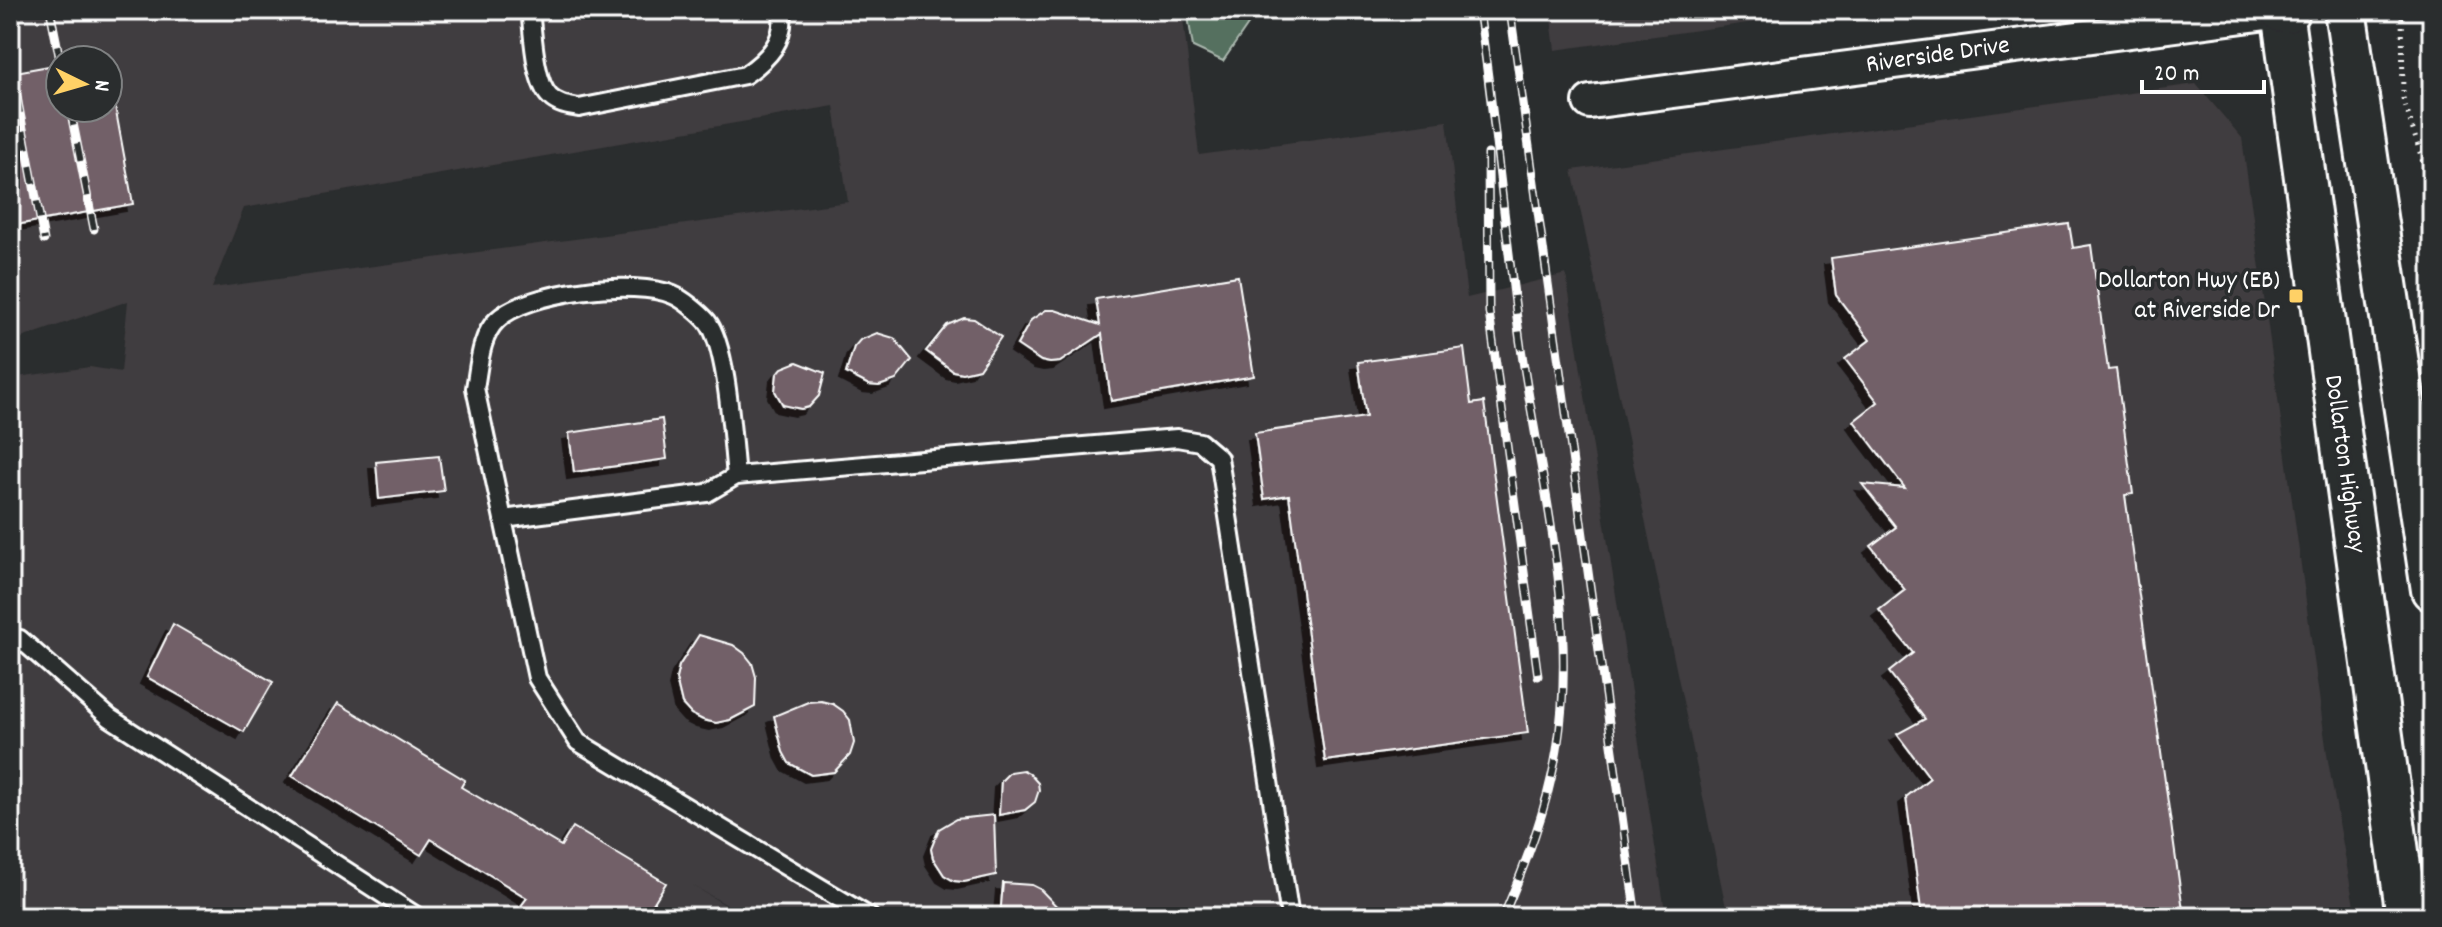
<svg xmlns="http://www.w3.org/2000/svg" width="2442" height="927" font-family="Dekko,sans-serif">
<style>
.built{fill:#403c3f;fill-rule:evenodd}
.green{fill:#546f5e;stroke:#aab7ae;stroke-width:2}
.building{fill:#726068;stroke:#fff;stroke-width:2;filter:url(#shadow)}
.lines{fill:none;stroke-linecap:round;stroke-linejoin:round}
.service-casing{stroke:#fff;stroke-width:22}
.minor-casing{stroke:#fff;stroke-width:38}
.tertiary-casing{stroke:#fff;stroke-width:46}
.secondary-casing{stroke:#fff;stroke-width:50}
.path{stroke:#fff;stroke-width:5;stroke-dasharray:2 6;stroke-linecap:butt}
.service{stroke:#2a2d2e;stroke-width:16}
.minor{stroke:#2a2d2e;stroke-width:32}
.tertiary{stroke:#2a2d2e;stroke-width:40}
.secondary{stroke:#2a2d2e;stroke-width:44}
.rail-casing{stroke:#fff;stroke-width:9}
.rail{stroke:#2a2d2e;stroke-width:6;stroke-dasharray:18;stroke-linecap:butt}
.poi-dot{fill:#ffd166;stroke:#2a2d2e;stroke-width:3}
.labels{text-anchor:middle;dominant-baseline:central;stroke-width:7;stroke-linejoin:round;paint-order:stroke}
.street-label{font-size:26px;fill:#fff;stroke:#2a2d2e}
.poi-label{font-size:26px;fill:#fff;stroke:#2a2d2e;text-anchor:end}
</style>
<defs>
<filter id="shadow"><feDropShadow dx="-7" dy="7" stdDeviation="0" flood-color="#0009"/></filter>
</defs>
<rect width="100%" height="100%" fill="#2a2d2e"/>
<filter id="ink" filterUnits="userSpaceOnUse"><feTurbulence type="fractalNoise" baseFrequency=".0125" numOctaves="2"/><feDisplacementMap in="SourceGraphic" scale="16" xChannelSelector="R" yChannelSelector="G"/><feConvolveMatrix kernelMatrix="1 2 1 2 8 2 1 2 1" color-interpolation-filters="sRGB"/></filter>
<g filter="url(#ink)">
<g class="built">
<path d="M 10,10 L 1182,10 L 1199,155 L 1447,121 L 1467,298 L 1566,274 L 1666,917 L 748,917 L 692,885 L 745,917 L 10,917 L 10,378 L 90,367 L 121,372 L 128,301 L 10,342 ZM 60,60 L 108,60 L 108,108 L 60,108 ZM 834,106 L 848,202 L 212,288 L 244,208 Z"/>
<path d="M 1550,10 L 1840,10 L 1555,50 Z"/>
<path d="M 2196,84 L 2242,138 L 2328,761 L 2356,917 L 1728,917 L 1572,170 Z"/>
</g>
<path class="green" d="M 1187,10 L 1258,10 L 1223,61 L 1193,47 Z"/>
<g class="building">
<path d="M 60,64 L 60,108 L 108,108 L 108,68 L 133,204 L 10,226 L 10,73 Z"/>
<path d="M 2069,224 L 2073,248 L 2091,245 L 2108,370 L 2116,369 L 2133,494 L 2125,495 L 2184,917 L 1922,917 L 1906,797 L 1930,778 L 1897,734 L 1925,719 L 1889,672 L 1913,653 L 1879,610 L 1905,590 L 1871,546 L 1896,527 L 1862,484 L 1905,488 L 1854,421 L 1878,402 L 1845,359 L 1870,340 L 1836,295 L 1831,258 Z"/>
<path d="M 1238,276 L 1254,376 L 1111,401 L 1102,334 L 1060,362 L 1050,363 L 1041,361 L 1017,345 L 1031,320 L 1046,310 L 1055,310 L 1100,325 L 1096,299 Z"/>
<path d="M 964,318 L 974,319 L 1001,337 L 979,369 L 962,373 L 953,371 L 926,351 L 947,325 Z"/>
<path d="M 877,333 L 894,338 L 912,360 L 896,380 L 879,386 L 869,385 L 846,373 L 854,347 L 860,340 Z"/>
<path d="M 1464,348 L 1471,404 L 1484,402 L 1528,733 L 1325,761 L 1289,495 L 1264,499 L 1255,433 L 1366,417 L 1358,362 Z"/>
<path d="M 797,362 L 825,373 L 819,396 L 809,407 L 801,409 L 783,405 L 775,391 L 777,374 L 782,368 Z"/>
<path d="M 662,419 L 667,459 L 574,472 L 569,433 Z"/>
<path d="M 439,456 L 444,491 L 379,499 L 376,462 Z"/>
<path d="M 173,624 L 273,682 L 244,732 L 147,677 Z"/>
<path d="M 699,635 L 733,645 L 744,653 L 752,663 L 756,677 L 755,707 L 730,720 L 716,723 L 703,720 L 691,714 L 682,704 L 676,679 L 679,666 Z"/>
<path d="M 821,701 L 833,704 L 843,711 L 850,720 L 854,743 L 850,755 L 834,772 L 811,775 L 789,763 L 783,752 L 774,716 L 808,702 Z"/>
<path d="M 338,703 L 465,780 L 461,787 L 561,846 L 573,827 L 666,883 L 645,917 L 539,917 L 521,906 L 527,898 L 431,839 L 421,855 L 292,776 Z"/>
<path d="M 1023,770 L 1029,773 L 1038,783 L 1039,790 L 1035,802 L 1025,810 L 999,815 L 1001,781 L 1010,772 Z"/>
<path d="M 994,815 L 996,875 L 964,882 L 954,881 L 944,875 L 933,858 L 931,849 L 939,829 L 956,819 Z"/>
<path d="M 1003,883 L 1032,885 L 1040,889 L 1067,917 L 1000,917 Z"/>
</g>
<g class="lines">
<defs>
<g id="service">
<path d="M 530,10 C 533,32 534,82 550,97 C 558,105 569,106 579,108 L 745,75 C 768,59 786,41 782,10"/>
<path d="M 736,476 C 732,441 728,347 707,321 C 700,313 683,299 673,295 C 635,279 527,291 497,320 C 480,336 479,367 475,388 L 537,678 L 578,742 L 870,917"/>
<path d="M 503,519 L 707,493 L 736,476 L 1177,438 L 1200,442 L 1219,458 L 1290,917"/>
<path d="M 10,638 L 20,639 L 110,718 L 418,917"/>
</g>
<path id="minor" d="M 1590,102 L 2282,11"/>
<g id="tertiary">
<path d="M 2345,10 L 2432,590"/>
<path d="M 2282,11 L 2407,917"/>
</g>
<path id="secondary" d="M 2282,10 L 2287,10"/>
</defs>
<use href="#service" class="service-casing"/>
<use href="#minor" class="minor-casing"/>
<use href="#tertiary" class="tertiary-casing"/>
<use href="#secondary" class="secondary-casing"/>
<path class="path" d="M 2402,10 L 2403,98 L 2432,191"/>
<use href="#service" class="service"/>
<use href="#minor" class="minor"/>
<use href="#tertiary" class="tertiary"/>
<use href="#secondary" class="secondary"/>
<defs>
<g id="rail">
<path d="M 50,10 L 60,60"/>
<path d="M 1479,10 C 1495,120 1505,231 1520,341 C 1539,475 1579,613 1557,750 C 1547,809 1526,863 1503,917"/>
<path d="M 1510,10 L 1636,917"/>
<path d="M 10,60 L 44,240"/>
<path d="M 70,108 L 94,229"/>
<path d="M 1488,154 L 1489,312 L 1538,676"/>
</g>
</defs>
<use href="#rail" class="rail-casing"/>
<use href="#rail" class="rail"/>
</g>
</g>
<rect class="poi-dot" x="2288" y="288" width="16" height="16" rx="4"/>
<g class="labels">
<g class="street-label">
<text transform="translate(1938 56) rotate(-8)">Riverside Drive</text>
<text transform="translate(2344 464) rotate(82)">Dollarton Highway</text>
</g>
<g class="poi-label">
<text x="2280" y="281">Dollarton Hwy (EB)<tspan x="2280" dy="30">at Riverside Dr</tspan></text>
</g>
</g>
<rect width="2442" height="927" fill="none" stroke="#2a2d2e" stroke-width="40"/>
<rect x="20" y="20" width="2402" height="887" fill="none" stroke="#fff" stroke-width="3" filter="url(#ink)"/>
<g transform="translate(84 84) rotate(95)"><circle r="38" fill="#2a2d2e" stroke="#7f8182" stroke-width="2"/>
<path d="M0-6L14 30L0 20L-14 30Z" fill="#ffd166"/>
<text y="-12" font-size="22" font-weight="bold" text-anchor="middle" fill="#ffffff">N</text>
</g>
<path d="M2142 80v12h122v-12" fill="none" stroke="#ffffff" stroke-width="4"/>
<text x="2154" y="80" font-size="24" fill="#ffffff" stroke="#2a2d2e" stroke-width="6" paint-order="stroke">20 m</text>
</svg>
